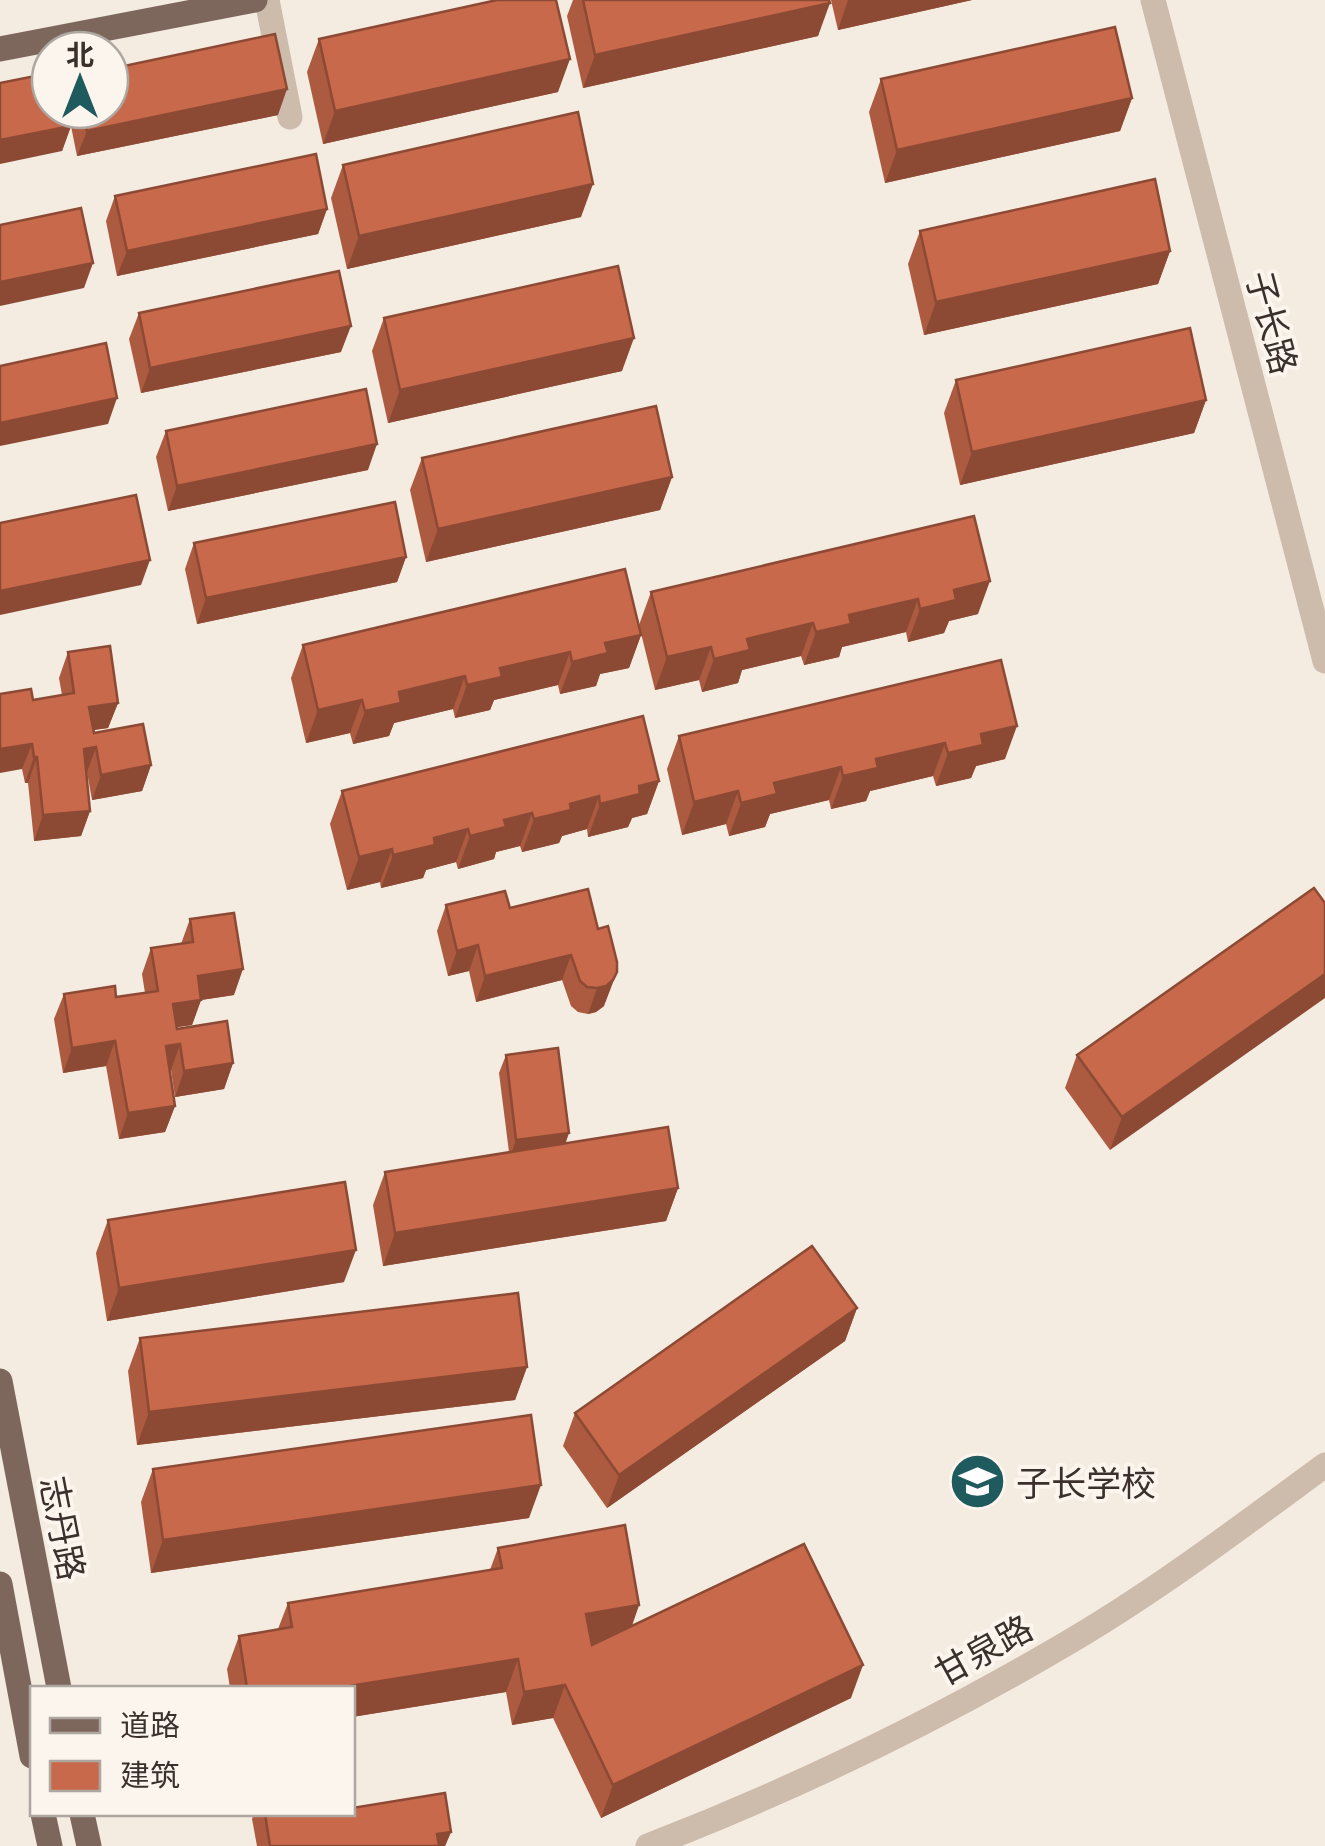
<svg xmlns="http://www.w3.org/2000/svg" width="1325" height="1846" font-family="'Exo 2','Noto Sans SC',sans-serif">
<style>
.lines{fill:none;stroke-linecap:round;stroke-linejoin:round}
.minor{stroke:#cdbbac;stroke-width:25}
.major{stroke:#7d675c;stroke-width:25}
.wall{fill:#ac5a40}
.shaded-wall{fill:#8c4a34}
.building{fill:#c8694b;stroke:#8c4a34;stroke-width:2.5}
.labels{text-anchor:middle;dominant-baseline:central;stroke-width:8;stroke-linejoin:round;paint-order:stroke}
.street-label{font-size:35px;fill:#3b302b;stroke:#fbf5ee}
.poi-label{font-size:35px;fill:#3b302b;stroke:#fbf5ee;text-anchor:start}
</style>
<rect width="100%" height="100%" fill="#f4ebe1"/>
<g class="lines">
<g class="minor">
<path d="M 267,0 L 290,117"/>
<path d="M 1153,0 L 1325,661"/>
<path d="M 648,1846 C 789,1791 926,1726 1057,1649 C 1151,1595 1238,1529 1325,1465"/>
</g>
<g class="major">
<path d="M 0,49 L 255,0"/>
<path d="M 0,1381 L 59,1688"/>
<path d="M 0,1584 L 32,1756"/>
<path d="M 43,1814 L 50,1846"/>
<path d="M 82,1814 L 89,1846"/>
</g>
</g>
<g class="wall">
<path d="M 573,0 L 829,0 L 818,36 L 583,88 L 567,16 Z"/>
<path d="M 831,0 L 972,0 L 838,30 Z"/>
<path d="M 319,39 L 558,92 L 323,144 L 307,72 Z"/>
<path d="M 881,79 L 1132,98 L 1120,131 L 885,183 L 869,112 Z"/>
<path d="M 50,110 L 110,110 L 278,115 L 77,156 L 71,126 L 62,151 Z"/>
<path d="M 343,165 L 581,217 L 347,269 L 331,198 Z"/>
<path d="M 115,196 L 327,209 L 318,234 L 117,276 L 106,221 Z"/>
<path d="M 920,231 L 1170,251 L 1158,284 L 924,335 L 908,264 Z"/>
<path d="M 139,313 L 341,352 L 141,393 L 129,339 Z"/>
<path d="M 384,318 L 622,371 L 388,423 L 372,351 Z"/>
<path d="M 956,380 L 1206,400 L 1194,433 L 960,485 L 944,413 Z"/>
<path d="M 166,431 L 368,470 L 168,511 L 156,457 Z"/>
<path d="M 422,458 L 672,477 L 660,510 L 426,562 L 410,490 Z"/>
<path d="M 974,516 L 978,614 L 949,621 L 944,633 L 908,642 L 906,632 L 842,647 L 839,657 L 804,665 L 801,656 L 742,670 L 738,683 L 702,692 L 699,680 L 655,690 L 639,625 L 651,592 Z"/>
<path d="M 194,543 L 406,557 L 397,582 L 197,624 L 185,569 Z"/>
<path d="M 641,635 L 629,668 L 600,674 L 596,686 L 560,694 L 558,685 L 494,700 L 490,710 L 455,718 L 453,709 L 394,723 L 389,736 L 353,744 L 350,733 L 306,743 L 291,678 L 303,645 Z"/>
<path d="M 68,652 L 118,703 L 108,728 L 93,730 L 94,733 L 151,765 L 142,791 L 92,800 L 87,772 L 90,811 L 81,836 L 34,841 L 28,783 L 25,783 L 22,769 L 33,700 L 62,695 L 59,678 Z"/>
<path d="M 1001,660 L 1005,759 L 976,766 L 971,778 L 936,786 L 933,776 L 870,791 L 866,801 L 831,809 L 829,800 L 770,814 L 765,827 L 729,836 L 726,824 L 682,835 L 667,769 L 679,736 Z"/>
<path d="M 659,781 L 647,814 L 632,818 L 628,827 L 588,837 L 587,829 L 562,836 L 559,843 L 522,852 L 520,846 L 496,852 L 494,859 L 458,869 L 456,862 L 426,870 L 423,878 L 381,888 L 380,882 L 347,890 L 330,824 L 342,791 Z"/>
<path d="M 1314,888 L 1110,1150 L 1065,1088 L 1077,1055 Z"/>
<path d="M 588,889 L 604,1006 L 596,1012 L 588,1014 L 578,1012 L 571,1006 L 562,980 L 476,1002 L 469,971 L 448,976 L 437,931 L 446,905 L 510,908 Z"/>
<path d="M 190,919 L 234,995 L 201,1000 L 192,1025 L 177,1027 L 177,1029 L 233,1063 L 224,1089 L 175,1097 L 171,1070 L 169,1070 L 175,1106 L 165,1132 L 119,1139 L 106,1066 L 63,1073 L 54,1019 L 64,994 L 116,997 L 145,993 L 142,974 L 151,948 L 181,944 Z"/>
<path d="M 506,1055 L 565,1143 L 678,1188 L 666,1221 L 383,1266 L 373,1205 L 385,1172 L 509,1152 L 499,1073 Z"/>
<path d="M 108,1220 L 344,1282 L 107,1321 L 96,1253 Z"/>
<path d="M 857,1308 L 845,1341 L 607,1508 L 563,1446 L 575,1413 Z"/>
<path d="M 140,1338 L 527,1367 L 515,1400 L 137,1445 L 128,1371 Z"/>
<path d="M 153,1469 L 529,1518 L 151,1573 L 141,1502 Z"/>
<path d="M 498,1548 L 639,1605 L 632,1626 L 851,1698 L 601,1818 L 553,1718 L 512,1725 L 506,1692 L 352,1717 L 352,1688 L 230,1688 L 227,1669 L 239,1636 L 278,1629 L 288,1603 L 490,1570 Z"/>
<path d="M 254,1814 L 318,1814 L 451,1832 L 445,1846 L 257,1846 L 252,1819 Z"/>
</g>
<g class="shaded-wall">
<path d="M 848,0 L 972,0 L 838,30 Z"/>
<path d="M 830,3 L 818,36 L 583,88 L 595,55 Z"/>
<path d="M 570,59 L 558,92 L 323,144 L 335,111 Z"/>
<path d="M 287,89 L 278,115 L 77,156 L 87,131 Z"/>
<path d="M 1132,98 L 1120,131 L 885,183 L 897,150 Z"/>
<path d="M 71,126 L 62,151 L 0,164 L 0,140 Z"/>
<path d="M 593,184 L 581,217 L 347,269 L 359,236 Z"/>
<path d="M 327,209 L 318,234 L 117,276 L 127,251 Z"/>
<path d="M 1170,251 L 1158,284 L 924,335 L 936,302 Z"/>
<path d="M 93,263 L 84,288 L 0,306 L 0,282 Z"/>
<path d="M 351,326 L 341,352 L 141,393 L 150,368 Z"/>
<path d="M 634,338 L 622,371 L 388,423 L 400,390 Z"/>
<path d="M 117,398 L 108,424 L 0,446 L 0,423 Z"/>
<path d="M 1206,400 L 1194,433 L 960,485 L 972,452 Z"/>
<path d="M 377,444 L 368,470 L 168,511 L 177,486 Z"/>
<path d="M 672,477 L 660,510 L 426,562 L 438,529 Z"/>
<path d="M 406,557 L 397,582 L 197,624 L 206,598 Z"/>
<path d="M 150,560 L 141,585 L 0,615 L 0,591 Z"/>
<path d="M 990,581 L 978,614 L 949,621 L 944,633 L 908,642 L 920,609 L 954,590 Z"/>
<path d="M 918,599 L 906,632 L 842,647 L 839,657 L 804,665 L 816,632 L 849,615 Z"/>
<path d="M 813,623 L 801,656 L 742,670 L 738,683 L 702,692 L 714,659 L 747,639 Z"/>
<path d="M 641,635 L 629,668 L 600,674 L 596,686 L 560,694 L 572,662 L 605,643 Z"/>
<path d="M 711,647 L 699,680 L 655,690 L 667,657 Z"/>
<path d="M 570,652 L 558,685 L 494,700 L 490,710 L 455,718 L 467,685 L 500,668 Z"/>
<path d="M 465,676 L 453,709 L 394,723 L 389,736 L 353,744 L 365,711 L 399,692 Z"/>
<path d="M 362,700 L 350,733 L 306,743 L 318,710 Z"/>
<path d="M 118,703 L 108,728 L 80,732 L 89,707 Z"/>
<path d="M 1017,726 L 1005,759 L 976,766 L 971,778 L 936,786 L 948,753 L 981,734 Z"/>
<path d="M 945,743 L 933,776 L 870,791 L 866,801 L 831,809 L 843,776 L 876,759 Z"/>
<path d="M 32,744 L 22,769 L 0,773 L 0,749 Z"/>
<path d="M 96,747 L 87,772 L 84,749 Z"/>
<path d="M 34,757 L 37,757 L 28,783 L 25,783 Z"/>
<path d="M 151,765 L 142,791 L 92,800 L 101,775 Z"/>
<path d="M 841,767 L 829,800 L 770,814 L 765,827 L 729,836 L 741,803 L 774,783 Z"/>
<path d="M 659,781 L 647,814 L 632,818 L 628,827 L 588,837 L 600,804 L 639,786 Z"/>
<path d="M 738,791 L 726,824 L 682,835 L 694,802 Z"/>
<path d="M 599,796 L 587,829 L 562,836 L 559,843 L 522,852 L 534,819 L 570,804 Z"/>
<path d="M 90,811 L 81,836 L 34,841 L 43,815 Z"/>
<path d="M 532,813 L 520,846 L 496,852 L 494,859 L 458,869 L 470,836 L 504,820 Z"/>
<path d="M 468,829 L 456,862 L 426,870 L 423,878 L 381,888 L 393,855 L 434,838 Z"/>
<path d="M 392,849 L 380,882 L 347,890 L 359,857 Z"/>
<path d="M 478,945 L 469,971 L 448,976 L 457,951 Z"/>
<path d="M 571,955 L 562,980 L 476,1002 L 485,976 Z"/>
<path d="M 243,969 L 234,995 L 201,1000 L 192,1025 L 164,1029 L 173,1004 L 198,976 Z"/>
<path d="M 617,972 L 604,1006 L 596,1012 L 588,1014 L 597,988 Z"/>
<path d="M 1325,974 L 1325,998 L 1110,1150 L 1122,1117 Z"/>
<path d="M 115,1041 L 106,1066 L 63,1073 L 72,1048 Z"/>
<path d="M 180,1044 L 171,1070 L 156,1072 L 166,1046 Z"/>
<path d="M 233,1063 L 224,1089 L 175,1097 L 184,1071 Z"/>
<path d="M 175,1106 L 165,1132 L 119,1139 L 128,1113 Z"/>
<path d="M 569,1133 L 563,1151 L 510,1157 L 516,1140 Z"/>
<path d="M 678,1188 L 666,1221 L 383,1266 L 395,1233 Z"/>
<path d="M 356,1250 L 344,1282 L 107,1321 L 119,1288 Z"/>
<path d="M 857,1308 L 845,1341 L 607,1508 L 619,1475 Z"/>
<path d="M 527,1367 L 515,1400 L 137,1445 L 149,1412 Z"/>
<path d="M 541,1485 L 529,1518 L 151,1573 L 163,1540 Z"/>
<path d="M 639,1605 L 627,1638 L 574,1647 L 586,1614 Z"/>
<path d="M 518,1659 L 506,1692 L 352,1717 L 352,1688 L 337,1688 Z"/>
<path d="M 863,1665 L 851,1698 L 601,1818 L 613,1785 Z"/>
<path d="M 565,1685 L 553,1718 L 512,1725 L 524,1692 Z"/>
<path d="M 451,1832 L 445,1846 L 433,1846 L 437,1834 Z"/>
</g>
<g class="building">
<path d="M 497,0 L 556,0 L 570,59 L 335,111 L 319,39 Z"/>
<path d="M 583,0 L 829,0 L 830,3 L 595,55 Z"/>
<path d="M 1115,27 L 1132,98 L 897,150 L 881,79 Z"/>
<path d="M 275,34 L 287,89 L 87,131 L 82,110 L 110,110 L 110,69 Z"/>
<path d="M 50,73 L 50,110 L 68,110 L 71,126 L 0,140 L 0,83 Z"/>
<path d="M 578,112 L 593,184 L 359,236 L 343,165 Z"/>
<path d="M 316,154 L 327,209 L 127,251 L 115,196 Z"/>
<path d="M 1155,179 L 1170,251 L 936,302 L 920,231 Z"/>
<path d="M 81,208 L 93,263 L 0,282 L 0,225 Z"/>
<path d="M 618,266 L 634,338 L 400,390 L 384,318 Z"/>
<path d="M 339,271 L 351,326 L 150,368 L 139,313 Z"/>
<path d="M 1190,328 L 1206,400 L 972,452 L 956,380 Z"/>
<path d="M 106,343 L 117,398 L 0,423 L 0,366 Z"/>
<path d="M 366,389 L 377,444 L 177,486 L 166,431 Z"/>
<path d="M 656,406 L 672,477 L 438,529 L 422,458 Z"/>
<path d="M 136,495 L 150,560 L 0,591 L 0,523 Z"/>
<path d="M 395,502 L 406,557 L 206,598 L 194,543 Z"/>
<path d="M 974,516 L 990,581 L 954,590 L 956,600 L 920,609 L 918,599 L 849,615 L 851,624 L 816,632 L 813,623 L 747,639 L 750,650 L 714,659 L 711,647 L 667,657 L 651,592 Z"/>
<path d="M 625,569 L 641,635 L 605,643 L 608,653 L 572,662 L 570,652 L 500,668 L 502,677 L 467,685 L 465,676 L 399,692 L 401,703 L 365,711 L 362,700 L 318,710 L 303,645 Z"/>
<path d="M 110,646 L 118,703 L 89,707 L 94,733 L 143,724 L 151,765 L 101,775 L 96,747 L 84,749 L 90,811 L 43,815 L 37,757 L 34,757 L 32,744 L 0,749 L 0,694 L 31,689 L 33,700 L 74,693 L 68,652 Z"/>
<path d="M 1001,660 L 1017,726 L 981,734 L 983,745 L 948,753 L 945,743 L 876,759 L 878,768 L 843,776 L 841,767 L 774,783 L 777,794 L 741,803 L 738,791 L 694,802 L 679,736 Z"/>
<path d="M 643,716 L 659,781 L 639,786 L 640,794 L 600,804 L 599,796 L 570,804 L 571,810 L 534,819 L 532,813 L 504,820 L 506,827 L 470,836 L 468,829 L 434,838 L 435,845 L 393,855 L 392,849 L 359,857 L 342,791 Z"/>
<path d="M 1314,888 L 1325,903 L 1325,974 L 1122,1117 L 1077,1055 Z"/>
<path d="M 588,889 L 598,929 L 608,926 L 617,962 L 617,972 L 613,980 L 606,986 L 597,988 L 587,987 L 580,981 L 571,955 L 485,976 L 478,945 L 457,951 L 446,905 L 505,891 L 510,908 Z"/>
<path d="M 234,913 L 243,969 L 198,976 L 201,1000 L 173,1004 L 177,1029 L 227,1021 L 233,1063 L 184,1071 L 180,1044 L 166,1046 L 175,1106 L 128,1113 L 115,1041 L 72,1048 L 64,994 L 115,986 L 116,997 L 158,991 L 151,948 L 193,942 L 190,919 Z"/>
<path d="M 558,1048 L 569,1133 L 516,1140 L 506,1055 Z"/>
<path d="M 668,1127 L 678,1188 L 395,1233 L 385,1172 Z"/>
<path d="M 345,1182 L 356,1250 L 119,1288 L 108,1220 Z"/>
<path d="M 812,1246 L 857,1308 L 619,1475 L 575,1413 Z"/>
<path d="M 518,1293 L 527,1367 L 149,1412 L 140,1338 Z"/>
<path d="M 531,1415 L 541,1485 L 163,1540 L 153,1469 Z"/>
<path d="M 625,1525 L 639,1605 L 586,1614 L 592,1645 L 804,1544 L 863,1665 L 613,1785 L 565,1685 L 524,1692 L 518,1659 L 337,1688 L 247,1688 L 239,1636 L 292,1627 L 288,1603 L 502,1568 L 498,1548 Z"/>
<path d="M 445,1793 L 451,1832 L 437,1834 L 439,1846 L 270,1846 L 265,1814 L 352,1814 L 352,1808 Z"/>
</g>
<defs>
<symbol id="school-disc" viewBox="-11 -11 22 22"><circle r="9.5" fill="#1f5a5e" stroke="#fbf5ee"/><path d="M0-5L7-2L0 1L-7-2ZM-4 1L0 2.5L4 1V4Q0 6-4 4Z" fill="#fff"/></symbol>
</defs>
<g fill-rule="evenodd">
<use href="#school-disc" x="946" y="1450" width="63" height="63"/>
</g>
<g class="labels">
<g class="street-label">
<text transform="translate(1273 322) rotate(75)">子长路</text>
<text transform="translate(64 1528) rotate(79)">志丹路</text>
<text transform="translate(983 1649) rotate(-29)">甘泉路</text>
</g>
<g class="poi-label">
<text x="1016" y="1482">子长学校</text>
</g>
</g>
<rect x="30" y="1686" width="325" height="130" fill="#fbf5ee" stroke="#aea6a0" stroke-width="2.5"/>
<rect x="50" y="1718" width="50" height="15" fill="#7d675c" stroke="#aea6a0" stroke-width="2.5"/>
<text x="120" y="1736" font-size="30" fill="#3b302b">道路</text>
<rect x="50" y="1761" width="50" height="30" fill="#c8694b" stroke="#aea6a0" stroke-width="2.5"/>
<text x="120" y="1786" font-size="30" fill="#3b302b">建筑</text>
<g transform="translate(80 80)"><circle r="48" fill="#fbf5ee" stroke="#aea6a0" stroke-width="2.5"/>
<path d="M0-8L18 38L0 25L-18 38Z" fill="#1f5a5e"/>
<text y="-15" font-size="28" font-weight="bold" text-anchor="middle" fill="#3b302b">北</text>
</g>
</svg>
